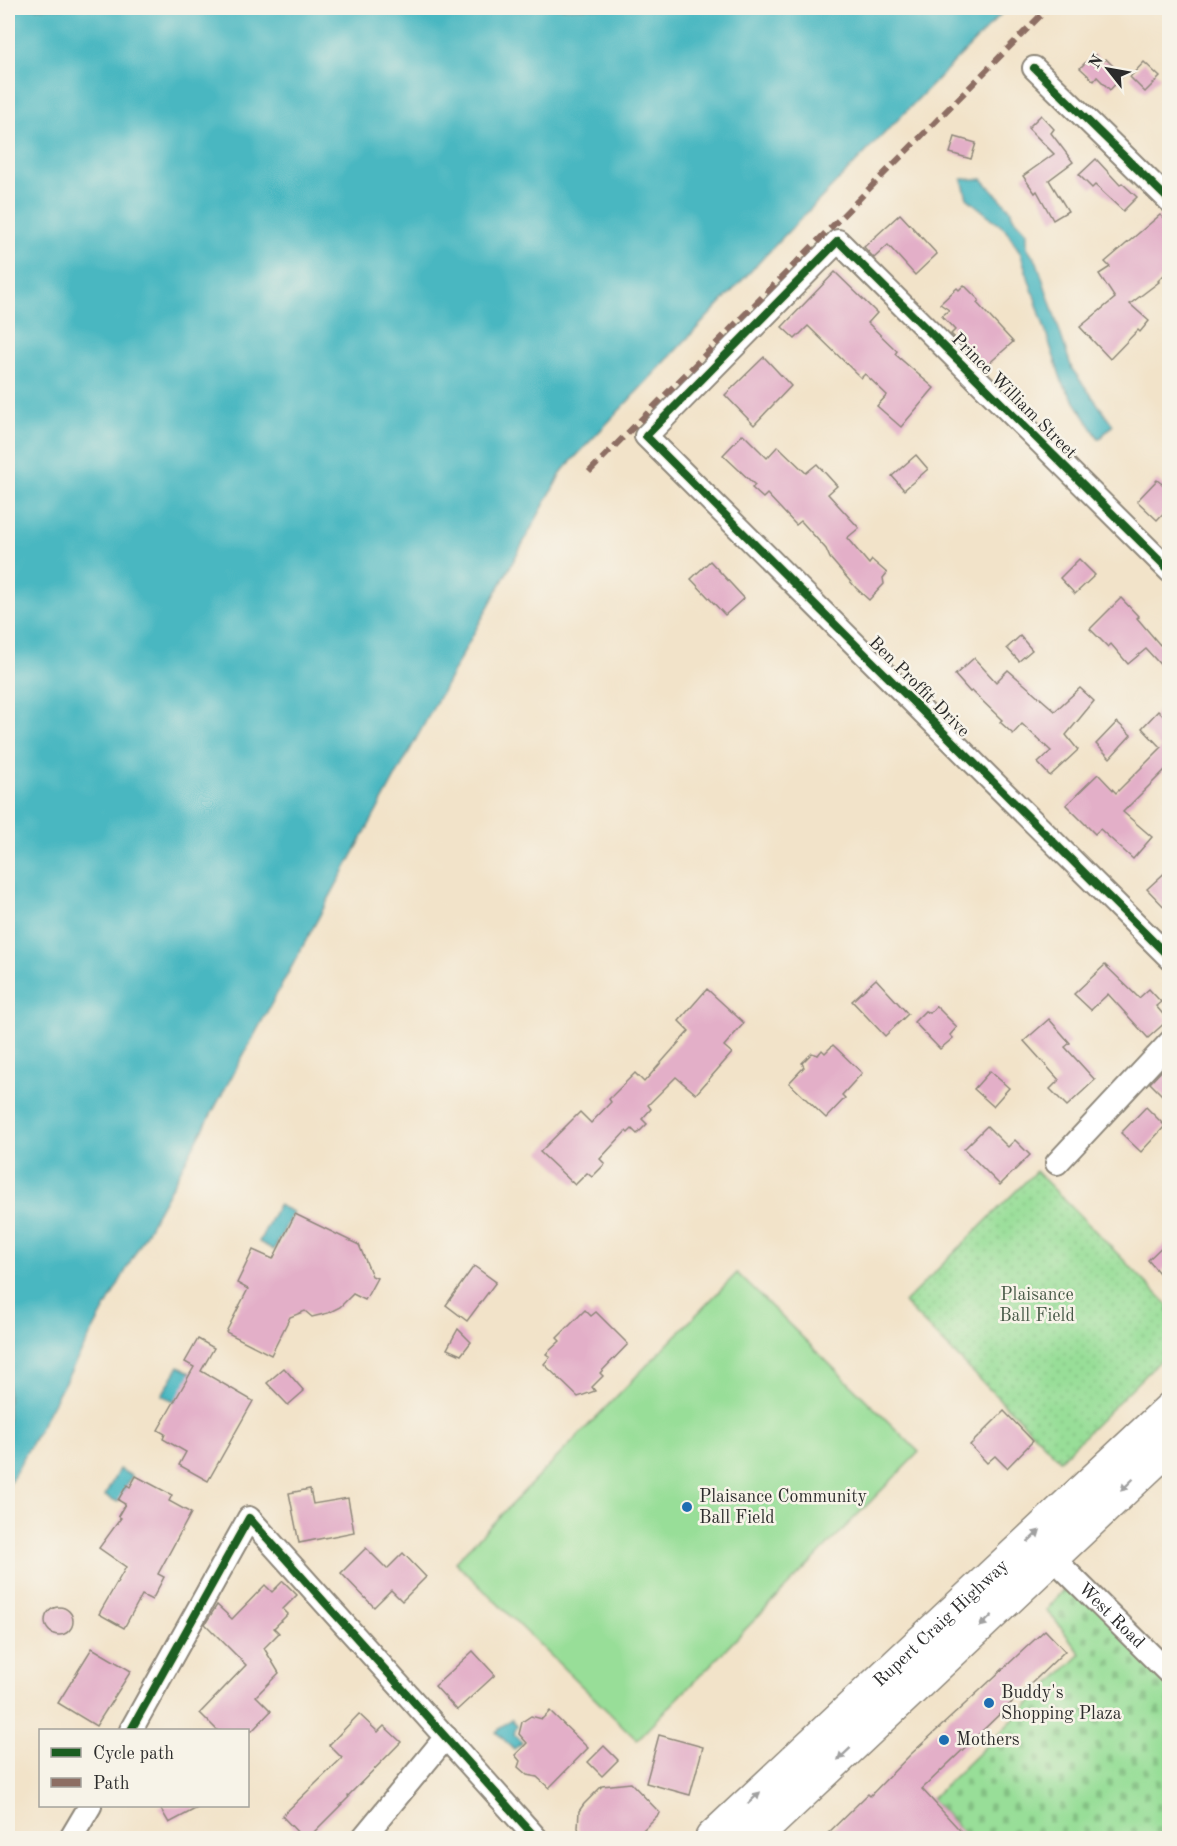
<svg xmlns="http://www.w3.org/2000/svg" width="1177" height="1846" font-family="'Old Standard TT',serif">
<style>
.cemetery{fill:url(#cemetery-stones);stroke:#628462;stroke-width:1.5}
.park{fill:url(#park-dots);stroke:#628462;stroke-width:1.5}
.garden{fill:#98de98;stroke:#628462;stroke-width:1.5}
.water{fill:#49b7c1;stroke:#3a7176;stroke-width:1.5}
.building{fill:#e3afc8}
.lines{fill:none;stroke-linecap:round;stroke-linejoin:round}
.minor-casing{stroke:#8e877a;stroke-width:26}
.primary-casing{stroke:#8e877a;stroke-width:36}
.minor{stroke:#fff;stroke-width:22}
.primary{stroke:#fff;stroke-width:33}
.quiet{stroke:#8d6e63;stroke-width:6;stroke-dasharray:12 6;stroke-linecap:butt}
.cycleway-casing{stroke:#f7f3e8;stroke-width:11}
.cycleway{stroke:#1b5e20;stroke-width:8}
.oneway{fill:#a0a0a0}
.poi-dot{fill:#1f6fb2;stroke:#f7f3e8;stroke-width:2}
.labels{text-anchor:middle;dominant-baseline:central;stroke-width:5;stroke-linejoin:round;paint-order:stroke}
.street-label{font-size:18px;fill:#2b2b2b;stroke:#f7f3e8}
.park-label{font-size:18px;fill:#465846;stroke:#f7f3e8}
.poi-label{font-size:18px;fill:#2b2b2b;stroke:#f7f3e8;text-anchor:start}
</style>
<defs>
<pattern id="cemetery-stones" width="16" height="16" patternUnits="userSpaceOnUse" patternTransform="scale(1.5)"><rect width="16" height="16" fill="#98de98"/><path d="M2 7V4a2 2 0 0 1 4 0v3zM10 15v-3a2 2 0 0 1 4 0v3z" fill="#83bf83"/></pattern>
<pattern id="park-dots" width="8" height="8" patternUnits="userSpaceOnUse" patternTransform="scale(1.5)"><rect width="8" height="8" fill="#98de98"/><path d="M2 2h.1M6 6h.1" fill="none" stroke="#83bf83" stroke-width="1.8" stroke-linecap="round"/></pattern>
</defs>
<rect width="100%" height="100%" fill="#f7f3e8"/>
<filter id="ink" filterUnits="userSpaceOnUse"><feTurbulence type="fractalNoise" baseFrequency=".0167" numOctaves="2"/><feDisplacementMap in="SourceGraphic" scale="12" xChannelSelector="R" yChannelSelector="G"/><feConvolveMatrix kernelMatrix="1 2 1 2 8 2 1 2 1" color-interpolation-filters="sRGB"/></filter>
<filter id="wash" filterUnits="userSpaceOnUse"><feTurbulence type="fractalNoise" baseFrequency=".008" numOctaves="4" result="noise"/><feDisplacementMap in="SourceGraphic" scale="24" xChannelSelector="R" yChannelSelector="G"/><feGaussianBlur stdDeviation="1.35" result="paint"/><feColorMatrix in="noise" values="0 0 0 0 0 0 0 0 0 0 0 0 0 0 0 0 0 1.4 0 .05"/><feComposite in="paint" operator="in"/></filter>
<g filter="url(#wash)">
<rect width="100%" height="100%" fill="#f2e3c9"/>
<path class="cemetery" d="M 1073,1577 L 1169,1676 L 1169,1838 L 969,1838 L 931,1799 L 1081,1654 L 1055,1620 L 1046,1611 Z"/>
<path class="park" d="M 1036,1171 L 1169,1306 L 1169,1351 L 1060,1460 L 904,1303 Z"/>
<path class="garden" d="M 737,1273 L 919,1452 L 637,1740 L 455,1562 Z"/>
<g class="water">
<path d="M 8,8 L 1007,8 L 783,237 L 563,470 L 8,1486 Z"/>
<path d="M 962,179 L 982,179 L 1010,209 L 1013,217 L 1027,232 L 1027,247 L 1037,262 L 1072,369 L 1113,425 L 1099,439 L 1062,382 L 1020,252 L 1006,230 L 967,198 Z"/>
<path d="M 278,1205 L 293,1212 L 274,1250 L 259,1242 Z"/>
<path d="M 179,1366 L 193,1374 L 176,1403 L 162,1395 Z"/>
<path d="M 119,1469 L 132,1476 L 118,1502 L 105,1496 Z"/>
<path d="M 511,1719 L 517,1725 L 514,1734 L 522,1743 L 514,1749 L 496,1732 Z"/>
</g>
<g id="blocks">
<g class="building">
<path d="M 1094,54 L 1102,62 L 1106,59 L 1123,76 L 1110,90 L 1097,77 L 1094,81 L 1080,68 Z"/>
<path d="M 1144,62 L 1160,77 L 1145,92 L 1130,77 Z"/>
<path d="M 1041,115 L 1054,129 L 1051,133 L 1073,162 L 1049,180 L 1068,211 L 1053,220 L 1037,191 L 1035,193 L 1023,176 L 1054,154 L 1028,128 Z"/>
<path d="M 955,137 L 976,143 L 971,159 L 950,153 Z"/>
<path d="M 1096,159 L 1120,185 L 1122,183 L 1137,197 L 1123,211 L 1095,185 L 1092,188 L 1079,175 Z"/>
<path d="M 900,214 L 937,254 L 915,275 L 888,245 L 874,258 L 864,247 Z"/>
<path d="M 1160,215 L 1170,224 L 1170,269 L 1158,281 L 1159,282 L 1130,304 L 1149,321 L 1140,332 L 1138,330 L 1110,359 L 1080,327 L 1115,298 L 1099,274 L 1110,267 L 1105,262 Z"/>
<path d="M 835,272 L 877,313 L 868,323 L 897,351 L 895,354 L 934,388 L 901,427 L 877,406 L 887,395 L 865,374 L 861,378 L 808,326 L 795,339 L 782,327 Z"/>
<path d="M 964,285 L 979,300 L 977,303 L 1013,342 L 985,367 L 962,343 L 961,344 L 951,334 L 955,330 L 942,316 L 949,310 L 940,304 L 957,288 L 959,290 Z"/>
<path d="M 764,357 L 791,386 L 754,425 L 725,395 Z"/>
<path d="M 743,434 L 767,458 L 778,446 L 806,473 L 817,464 L 837,486 L 828,494 L 859,528 L 847,538 L 869,564 L 872,560 L 887,573 L 883,578 L 884,584 L 869,600 L 856,588 L 830,558 L 826,549 L 801,521 L 796,525 L 767,494 L 763,498 L 752,488 L 755,485 L 723,455 Z"/>
<path d="M 916,455 L 928,469 L 904,490 L 892,476 Z"/>
<path d="M 1157,480 L 1170,490 L 1170,506 L 1157,520 L 1137,501 Z"/>
<path d="M 1079,559 L 1095,575 L 1075,594 L 1060,578 Z"/>
<path d="M 710,561 L 744,598 L 725,615 L 691,579 Z"/>
<path d="M 1121,598 L 1139,617 L 1137,618 L 1160,645 L 1170,636 L 1170,668 L 1166,671 L 1146,649 L 1128,664 L 1111,644 L 1108,647 L 1090,629 Z"/>
<path d="M 1020,636 L 1032,650 L 1019,661 L 1007,648 Z"/>
<path d="M 974,658 L 996,682 L 1008,670 L 1055,711 L 1080,688 L 1094,701 L 1066,735 L 1078,750 L 1050,776 L 1038,763 L 1051,751 L 1022,724 L 1013,734 L 1000,722 L 1002,720 L 972,691 L 970,692 L 955,675 Z"/>
<path d="M 1158,711 L 1170,722 L 1170,765 L 1123,812 L 1152,837 L 1133,859 L 1100,829 L 1095,834 L 1066,805 L 1098,774 L 1116,793 L 1161,748 L 1142,728 Z"/>
<path d="M 1117,722 L 1131,735 L 1110,758 L 1096,744 Z"/>
<path d="M 1170,868 L 1170,913 L 1147,889 Z"/>
<path d="M 1105,965 L 1139,998 L 1149,989 L 1161,1002 L 1156,1006 L 1168,1020 L 1148,1038 L 1108,994 L 1091,1010 L 1074,994 Z"/>
<path d="M 876,979 L 908,1014 L 885,1036 L 852,1001 Z"/>
<path d="M 707,989 L 744,1023 L 724,1046 L 732,1053 L 696,1094 L 676,1077 L 648,1105 L 651,1109 L 642,1119 L 647,1124 L 637,1134 L 632,1129 L 628,1133 L 626,1131 L 600,1159 L 605,1164 L 592,1177 L 587,1173 L 575,1185 L 540,1152 L 580,1112 L 591,1123 L 611,1102 L 609,1099 L 635,1073 L 644,1082 L 689,1031 L 679,1021 Z"/>
<path d="M 936,1006 L 957,1027 L 950,1035 L 953,1038 L 940,1049 L 914,1022 L 925,1011 L 930,1013 Z"/>
<path d="M 1049,1019 L 1070,1043 L 1065,1047 L 1095,1080 L 1067,1106 L 1050,1089 L 1059,1080 L 1024,1041 Z"/>
<path d="M 833,1045 L 862,1073 L 842,1095 L 845,1098 L 826,1118 L 789,1083 L 804,1067 L 802,1063 L 812,1053 L 818,1055 L 822,1050 L 825,1053 Z"/>
<path d="M 1170,1062 L 1170,1103 L 1150,1083 Z"/>
<path d="M 990,1071 L 1009,1088 L 993,1106 L 974,1089 Z"/>
<path d="M 1146,1107 L 1165,1126 L 1141,1152 L 1121,1133 Z"/>
<path d="M 987,1126 L 1008,1147 L 1015,1140 L 1030,1155 L 1000,1185 L 964,1149 Z"/>
<path d="M 295,1214 L 359,1245 L 372,1276 L 377,1278 L 365,1300 L 353,1294 L 340,1307 L 328,1313 L 312,1317 L 305,1311 L 290,1317 L 271,1355 L 226,1332 L 248,1289 L 237,1283 L 253,1250 L 273,1259 Z"/>
<path d="M 1170,1239 L 1170,1263 L 1159,1273 L 1148,1260 Z"/>
<path d="M 474,1266 L 496,1282 L 467,1321 L 446,1305 Z"/>
<path d="M 585,1310 L 591,1316 L 596,1312 L 628,1344 L 600,1373 L 603,1376 L 592,1387 L 595,1391 L 578,1397 L 544,1364 L 550,1357 L 546,1354 L 560,1341 L 557,1338 Z"/>
<path d="M 458,1329 L 471,1342 L 461,1355 L 447,1349 Z"/>
<path d="M 198,1339 L 214,1348 L 201,1371 L 253,1401 L 208,1481 L 179,1465 L 186,1452 L 163,1439 L 165,1434 L 158,1430 L 194,1367 L 185,1362 Z"/>
<path d="M 284,1368 L 304,1391 L 288,1405 L 267,1383 Z"/>
<path d="M 1004,1411 L 1033,1441 L 1007,1468 L 995,1456 L 987,1463 L 970,1445 Z"/>
<path d="M 136,1476 L 172,1495 L 169,1501 L 191,1513 L 158,1574 L 164,1577 L 152,1600 L 142,1595 L 124,1628 L 99,1614 L 126,1567 L 99,1548 L 121,1518 L 118,1516 L 125,1504 L 118,1500 L 127,1485 L 130,1487 Z"/>
<path d="M 310,1489 L 313,1504 L 348,1498 L 354,1532 L 299,1543 L 289,1493 Z"/>
<path d="M 366,1548 L 387,1569 L 403,1553 L 426,1577 L 402,1601 L 391,1590 L 374,1607 L 341,1573 Z"/>
<path d="M 283,1581 L 297,1595 L 283,1609 L 288,1614 L 274,1628 L 279,1633 L 264,1648 L 279,1673 L 256,1696 L 271,1711 L 252,1731 L 218,1731 L 200,1713 L 246,1665 L 205,1624 L 217,1605 L 232,1619 L 265,1585 L 272,1592 Z"/>
<circle cx="59" cy="1621" r="14"/>
<path d="M 1045,1630 L 1065,1651 L 922,1789 L 968,1839 L 822,1839 L 868,1794 L 870,1796 L 910,1755 Z"/>
<path d="M 92,1648 L 131,1671 L 96,1726 L 58,1703 Z"/>
<path d="M 473,1651 L 495,1675 L 457,1710 L 435,1686 Z"/>
<path d="M 550,1711 L 588,1748 L 549,1788 L 537,1777 L 527,1775 L 518,1767 L 520,1761 L 515,1755 L 527,1743 L 519,1734 L 522,1722 L 531,1716 L 542,1719 Z"/>
<path d="M 359,1714 L 378,1732 L 384,1726 L 401,1742 L 348,1796 L 349,1797 L 307,1839 L 304,1839 L 282,1816 L 342,1758 L 329,1745 Z"/>
<path d="M 659,1735 L 703,1747 L 690,1795 L 646,1783 Z"/>
<path d="M 604,1746 L 618,1760 L 602,1776 L 588,1762 Z"/>
<path d="M 631,1783 L 660,1813 L 634,1839 L 582,1839 L 578,1828 L 579,1811 L 584,1804 L 602,1786 Z"/>
<path d="M 159,1806 L 201,1806 L 169,1823 Z"/>
</g>
</g>
</g>
<g filter="url(#ink)">
<use href="#blocks" fill-opacity="0" stroke="#8e877a" stroke-width="1.5"/>
<g class="lines">
<defs>
<g id="minor">
<path d="M 1034,68 L 1170,201"/>
<path d="M 1170,571 L 838,241 L 646,436 L 1170,958"/>
<path d="M 1057,1163 L 1170,1042"/>
<path id="s1" d="M 1053,1558 L 1170,1674"/>
<path d="M 131,1730 L 249,1518 L 536,1838"/>
<path d="M 71,1838 L 90,1806"/>
<path d="M 363,1838 L 446,1737"/>
</g>
<g id="primary">
<path id="s2" d="M 712,1838 L 1170,1409"/>
<path d="M 754,1838 L 1170,1446"/>
</g>
</defs>
<use href="#minor" class="minor-casing"/>
<use href="#primary" class="primary-casing"/>
<use href="#minor" class="minor"/>
<use href="#primary" class="primary"/>
<path class="quiet" d="M 589,472 L 1048,8"/>
<defs>
<g id="cycleway">
<path d="M 1034,68 L 1170,201"/>
<path d="M 1170,571 L 838,241 L 646,436 L 1170,958"/>
<path d="M 131,1730 L 249,1518 L 536,1838"/>
</g>
</defs>
<use href="#cycleway" class="cycleway-casing"/>
<use href="#cycleway" class="cycleway"/>
</g>
<defs><path id="oneway-solid" d="M-6-.8H1V-3.2L6.5 0L1 3.2V.8H-6Z" transform="scale(1.5)"/></defs>
<g class="oneway">
<use href="#oneway-solid" transform="translate(1127 1485) rotate(136)"/>
<use href="#oneway-solid" transform="translate(1034 1536) rotate(-43)"/>
<use href="#oneway-solid" transform="translate(986 1621) rotate(137)"/>
<use href="#oneway-solid" transform="translate(844 1754) rotate(137)"/>
<use href="#oneway-solid" transform="translate(754 1798) rotate(-43)"/>
</g>
</g>
<g class="poi-dot">
<circle cx="687" cy="1507" r="6"/>
<circle cx="989" cy="1703" r="6"/>
<circle cx="944" cy="1740" r="6"/>
</g>
<g class="labels">
<g class="street-label">
<text transform="translate(1014 396) rotate(45)">Prince William Street</text>
<text transform="translate(919 687) rotate(45)">Ben Proffit Drive</text>
<text stroke="none"><textPath href="#s1" startOffset="82">West Road</textPath></text>
<text stroke="none"><textPath href="#s2" startOffset="314">Rupert Craig Highway</textPath></text>
</g>
<g class="park-label">
<text x="1037" y="1295">Plaisance<tspan x="1037" dy="21">Ball Field</tspan></text>
</g>
<g class="poi-label">
<text x="699" y="1497">Plaisance Community<tspan x="699" dy="21">Ball Field</tspan></text>
<text x="1001" y="1693">Buddy's<tspan x="1001" dy="21">Shopping Plaza</tspan></text>
<text x="956" y="1740">Mothers</text>
</g>
</g>
<rect width="1177" height="1846" fill="none" stroke="#f7f3e8" stroke-width="30"/>
<rect x="39" y="1729" width="210" height="78" fill="#f7f3e8" stroke="#a5a39c" stroke-width="1.5"/>
<rect x="51" y="1748" width="30" height="9" fill="#1b5e20" stroke="#a5a39c" stroke-width="1.5"/>
<text x="93" y="1759" font-size="18" fill="#2b2b2b">Cycle path</text>
<rect x="51" y="1778" width="30" height="9" fill="#8d6e63" stroke="#a5a39c" stroke-width="1.5"/>
<text x="93" y="1789" font-size="18" fill="#2b2b2b">Path</text>
<g transform="translate(1108 69) rotate(301)" stroke="#f7f3e8" stroke-width="4.5" paint-order="stroke">
<path d="M0-4.5L10 22L0 15L-10 22Z" fill="#2b2b2b"/>
<text y="-9" font-size="16" font-weight="bold" text-anchor="middle" fill="#2b2b2b">N</text>
</g>
</svg>
